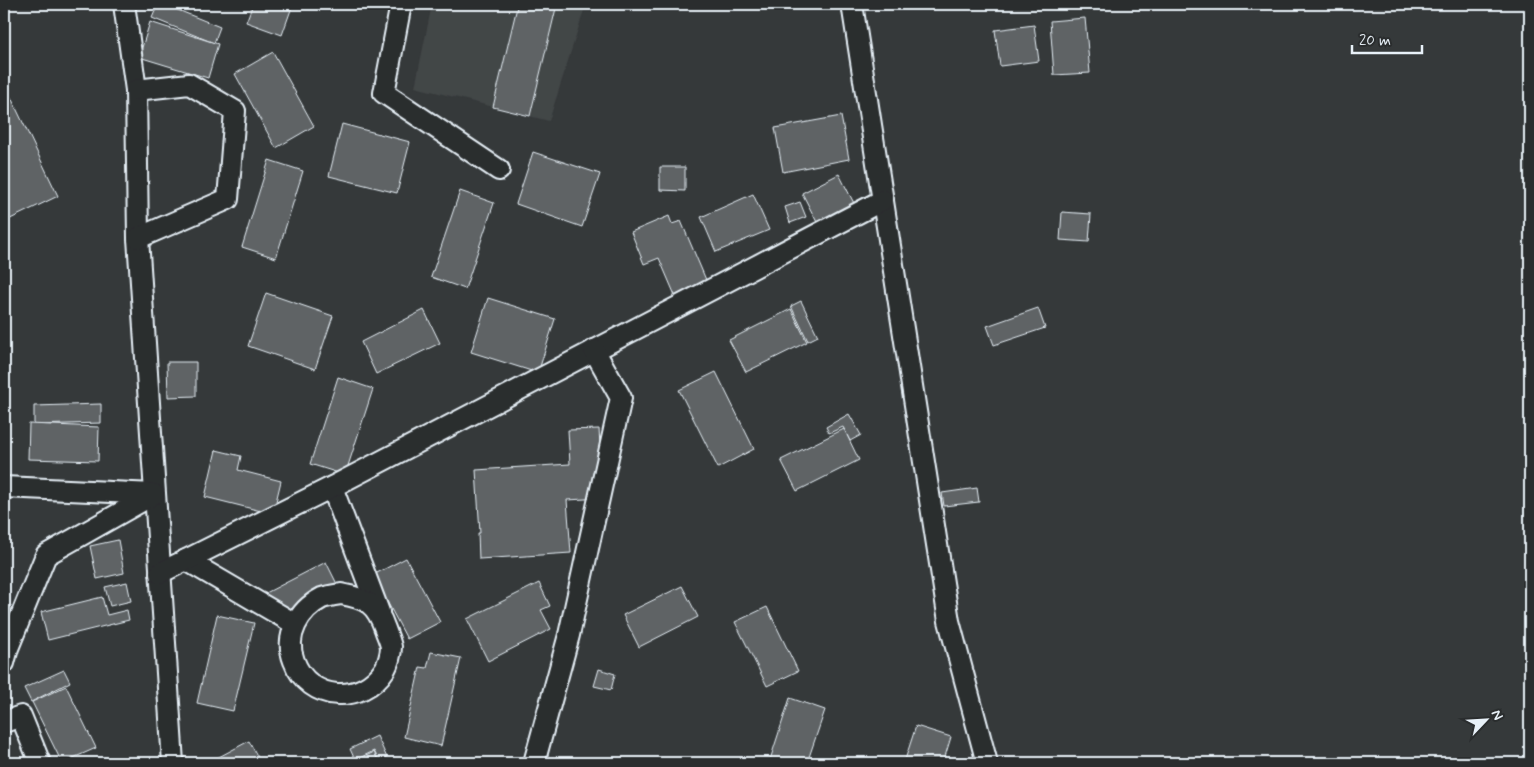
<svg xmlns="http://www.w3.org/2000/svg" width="1534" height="767" font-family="Mynerve,sans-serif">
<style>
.built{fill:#424647}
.building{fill:#5f6365;stroke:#e8f1f8}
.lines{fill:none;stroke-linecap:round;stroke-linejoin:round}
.street-casing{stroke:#e8f1f8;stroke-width:24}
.street{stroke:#2a2d2e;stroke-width:20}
</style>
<rect width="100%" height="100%" fill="#35393a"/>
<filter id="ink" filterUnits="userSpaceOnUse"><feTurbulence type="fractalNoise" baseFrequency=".02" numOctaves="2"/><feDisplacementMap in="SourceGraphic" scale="10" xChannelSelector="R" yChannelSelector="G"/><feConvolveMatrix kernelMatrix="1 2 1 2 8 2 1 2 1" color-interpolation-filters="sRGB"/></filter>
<g filter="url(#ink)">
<path class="built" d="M 432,4 L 586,4 L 549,121 L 415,87 Z"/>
<g class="building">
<path d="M 158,4 L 163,4 L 220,27 L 214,43 L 152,18 Z"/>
<path d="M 253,4 L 293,4 L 282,35 L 246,22 Z"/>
<path d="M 506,4 L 557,4 L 530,116 L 493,107 L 517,7 Z"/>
<path d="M 1085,18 L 1090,73 L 1054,75 L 1050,21 Z"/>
<path d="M 150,22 L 218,44 L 208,78 L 139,57 Z"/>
<path d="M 1034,25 L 1039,61 L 1000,66 L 995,30 Z"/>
<path d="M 273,52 L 314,126 L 276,148 L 235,74 Z"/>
<path d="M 6,87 L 58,196 L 4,222 L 4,88 Z"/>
<path d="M 841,116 L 849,159 L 783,172 L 775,128 Z"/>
<path d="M 342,124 L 410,142 L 397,193 L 329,176 Z"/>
<path d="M 533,152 L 600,174 L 582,227 L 516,204 Z"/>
<path d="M 269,160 L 303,171 L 276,258 L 242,247 Z"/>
<path d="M 660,167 L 685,167 L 685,191 L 660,190 Z"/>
<path d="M 839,174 L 858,211 L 821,230 L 802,193 Z"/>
<path d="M 460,191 L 494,203 L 465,289 L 431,277 Z"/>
<path d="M 753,194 L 769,230 L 716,252 L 701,217 Z"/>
<path d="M 800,202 L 806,217 L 790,223 L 785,207 Z"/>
<path d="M 1062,212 L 1091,214 L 1089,242 L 1060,240 Z"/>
<path d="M 669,216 L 672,224 L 681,221 L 709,287 L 677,300 L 659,258 L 644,264 L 631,232 Z"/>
<path d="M 266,293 L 333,316 L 315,369 L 248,346 Z"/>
<path d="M 488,298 L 555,319 L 538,373 L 471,352 Z"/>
<path d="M 801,301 L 818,336 L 808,341 L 791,306 Z"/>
<path d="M 1038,308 L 1045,328 L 994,345 L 987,326 Z"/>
<path d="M 791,309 L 807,342 L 746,372 L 729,340 Z"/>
<path d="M 424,310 L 440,343 L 376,374 L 361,342 Z"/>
<path d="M 167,362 L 196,362 L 196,396 L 168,397 Z"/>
<path d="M 716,372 L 754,449 L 718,468 L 679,390 Z"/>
<path d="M 338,377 L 373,389 L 345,475 L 310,464 Z"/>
<path d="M 101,404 L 101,423 L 34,425 L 34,406 Z"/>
<path d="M 849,414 L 861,435 L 850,441 L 843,427 L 829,433 L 826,427 Z"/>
<path d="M 29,424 L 99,427 L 98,461 L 28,459 Z"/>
<path d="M 599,429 L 603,498 L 567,500 L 571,553 L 479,559 L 478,533 L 480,533 L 476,470 L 570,464 L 568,430 Z"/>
<path d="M 844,429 L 859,460 L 797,491 L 781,460 Z"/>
<path d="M 216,450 L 241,456 L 238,470 L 281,481 L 273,514 L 205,497 Z"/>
<path d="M 977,488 L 979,502 L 944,506 L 942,493 Z"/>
<path d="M 118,540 L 124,573 L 97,579 L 90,546 Z"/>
<path d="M 406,558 L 440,622 L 407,639 L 373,575 Z"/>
<path d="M 326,562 L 342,594 L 280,625 L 264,594 Z"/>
<path d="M 127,582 L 131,601 L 110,606 L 105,587 Z"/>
<path d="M 539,583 L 550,606 L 541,610 L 551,629 L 488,661 L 467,619 Z"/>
<path d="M 682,586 L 698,617 L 639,647 L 623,615 Z"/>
<path d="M 102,597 L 107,615 L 127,610 L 129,620 L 48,640 L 41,612 Z"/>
<path d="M 767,607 L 798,671 L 767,686 L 735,622 Z"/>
<path d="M 217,615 L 254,623 L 233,711 L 197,703 Z"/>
<path d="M 431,652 L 461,658 L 441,746 L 404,737 L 420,667 L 427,668 Z"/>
<path d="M 599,669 L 615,674 L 611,690 L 594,686 Z"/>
<path d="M 64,670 L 70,682 L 31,702 L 24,688 Z"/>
<path d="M 66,686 L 96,748 L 62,763 L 32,702 Z"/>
<path d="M 790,698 L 825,710 L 807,763 L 769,763 Z"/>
<path d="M 916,726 L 951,737 L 943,763 L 904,763 Z"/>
<path d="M 377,736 L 388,760 L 380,763 L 374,751 L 355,760 L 350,749 Z"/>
<path d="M 249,741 L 261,763 L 220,763 L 217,758 Z"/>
<path d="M 374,752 L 379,763 L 352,763 Z"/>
</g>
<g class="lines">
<defs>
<g id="street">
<path d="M 124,4 L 136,90 L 138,238 L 173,763"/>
<path d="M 401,4 L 384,93 L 499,170"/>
<path d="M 852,4 L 949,621 L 987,763"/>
<path d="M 136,90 L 189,84 L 235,111 L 228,199 L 138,238"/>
<path d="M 4,487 L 154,494 L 46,555 L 8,648 L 4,663"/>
<path d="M 332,487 L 379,612"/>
<path d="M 186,560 L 295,624"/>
<path d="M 160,573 L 332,487 L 883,200"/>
<path d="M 341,594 C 367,599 376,603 385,629 C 387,635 390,641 391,647 C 391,654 388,664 385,669 C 362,705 309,702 294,661 C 284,636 299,610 322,598 C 328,596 335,595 341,594 Z"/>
<path d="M 4,722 L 21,716 L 40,763"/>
<path d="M 534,763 L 569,635 L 621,398 L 594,350"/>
</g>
</defs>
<use href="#street" class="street-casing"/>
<use href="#street" class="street"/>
</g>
</g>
<rect width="1534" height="767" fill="none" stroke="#2a2d2e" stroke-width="20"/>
<rect x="10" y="10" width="1514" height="747" fill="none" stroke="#e8f1f8" stroke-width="2" filter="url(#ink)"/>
<g transform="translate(1486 720) rotate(65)" stroke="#2a2d2e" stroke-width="4" paint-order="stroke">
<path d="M0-4L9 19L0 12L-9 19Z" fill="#e8f1f8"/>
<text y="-8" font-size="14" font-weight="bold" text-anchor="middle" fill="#e8f1f8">N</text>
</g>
<path d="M1352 45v8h70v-8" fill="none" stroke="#e8f1f8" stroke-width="2.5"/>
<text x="1359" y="45" font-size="15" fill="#e8f1f8" stroke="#2a2d2e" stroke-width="4" paint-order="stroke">20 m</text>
</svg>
